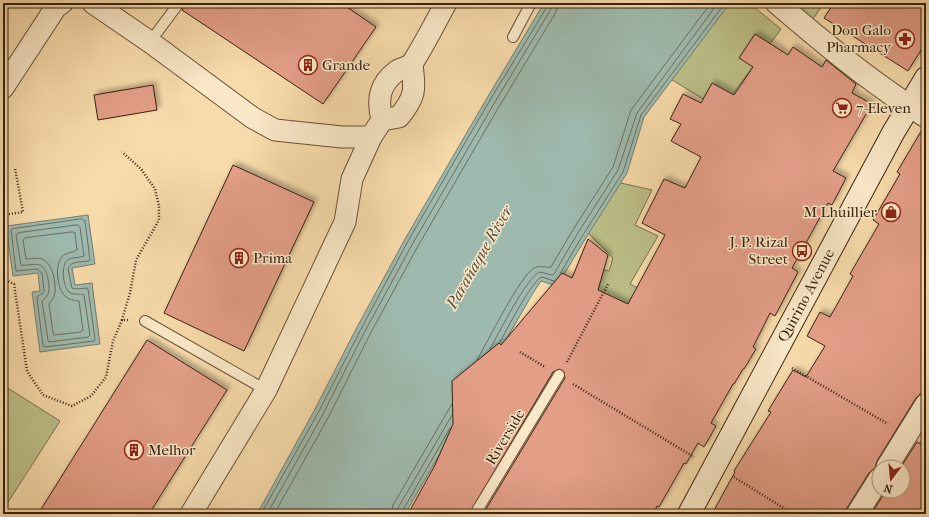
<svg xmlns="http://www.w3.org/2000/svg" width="929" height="517" font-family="'IM FELL French Canon',serif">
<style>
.green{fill:#bdc089;stroke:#7a714d}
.water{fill:#9ebaae;stroke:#757d6f}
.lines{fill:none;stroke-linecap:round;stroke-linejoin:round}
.shore{stroke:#6b6e60;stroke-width:1}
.building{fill:#e39e88;stroke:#382211;filter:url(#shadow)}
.service-casing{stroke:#685038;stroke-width:12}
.minor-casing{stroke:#685038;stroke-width:23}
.tertiary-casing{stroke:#685038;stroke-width:24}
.secondary-casing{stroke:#382211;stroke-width:24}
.path{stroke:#382211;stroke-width:2.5;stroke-dasharray:1 2;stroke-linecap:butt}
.service{stroke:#fae8c8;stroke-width:10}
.minor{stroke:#fae8c8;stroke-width:21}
.tertiary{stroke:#fae8c8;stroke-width:22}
.secondary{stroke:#fae8c8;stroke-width:22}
.labels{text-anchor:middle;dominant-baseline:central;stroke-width:3;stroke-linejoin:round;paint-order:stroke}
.poi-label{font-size:15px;fill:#382211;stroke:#fae8c8;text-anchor:start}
.street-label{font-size:15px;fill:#382211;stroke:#fae8c8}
.water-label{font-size:16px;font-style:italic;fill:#575040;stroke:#fae8c8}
</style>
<defs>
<filter id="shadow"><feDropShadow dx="3.5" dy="-3.5" stdDeviation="2" flood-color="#0004"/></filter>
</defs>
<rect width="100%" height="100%" fill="#f8dbab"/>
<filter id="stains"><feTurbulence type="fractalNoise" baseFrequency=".005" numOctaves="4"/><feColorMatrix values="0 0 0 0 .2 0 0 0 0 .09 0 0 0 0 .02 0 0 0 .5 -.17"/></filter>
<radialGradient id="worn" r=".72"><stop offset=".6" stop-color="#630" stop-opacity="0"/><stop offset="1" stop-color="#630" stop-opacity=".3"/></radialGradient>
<g class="green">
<path d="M 720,3 L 749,3 L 781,29 L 721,110 L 656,70 Z"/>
<path d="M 790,3 L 824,3 L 811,22 Z"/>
<path d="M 612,181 L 652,190 L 635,225 L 658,236 L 630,284 L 646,292 L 636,314 L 572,278 L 579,263 L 609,271 L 613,258 L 587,232 Z"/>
<path d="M 3,385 L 60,421 L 3,510 Z"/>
</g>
<g class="water">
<path d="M 544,3 L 730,3 L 644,117 L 627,173 L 584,241 L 557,286 L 541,281 L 533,293 L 405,514 L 257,514 L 314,411 L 356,329 L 405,239 L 484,103 Z"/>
<path d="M 88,215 L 95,264 L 72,268 L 75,285 L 92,283 L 100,344 L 40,352 L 32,292 L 40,291 L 38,273 L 13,276 L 6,226 Z"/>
</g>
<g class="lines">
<g class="shore">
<path d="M 82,219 L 85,221 L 90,260 L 88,261 C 81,262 70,261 68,269 L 72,288 L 76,289 L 87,288 L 88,289 L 95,339 L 94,341 L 45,347 L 43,346 L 37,298 L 38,296 L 42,294 L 44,291 L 42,273 L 37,269 L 16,271 L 11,230 L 12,229 Z"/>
<path d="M 78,225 L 80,227 L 84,256 C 80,258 73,257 69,259 C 60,263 63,287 69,292 C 74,296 80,293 84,295 L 90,335 L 88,337 L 49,342 L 48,340 L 42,301 C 44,299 47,297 48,294 C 51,288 47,267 40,265 C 34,263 27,266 21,265 L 16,235 L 18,233 Z"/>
<path d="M 73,232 L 75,233 L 77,250 C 73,253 67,252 63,256 C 54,263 57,289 65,296 C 69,300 74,300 79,301 L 83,330 L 81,332 L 54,335 L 53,333 L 49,304 C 51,301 54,298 55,293 C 56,283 53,263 42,259 C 37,257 31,259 26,259 L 23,240 L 25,238 Z"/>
<path d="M 560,274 L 581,238 L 623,172 L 641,115 L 725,3"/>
<path d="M 500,342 C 506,331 532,280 542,277 L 554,281"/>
<path d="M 490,349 C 498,335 527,276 540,272 L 552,275 L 554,274 L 576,236 L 618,170 L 637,113 L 718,3"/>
<path d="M 477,360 C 487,343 520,276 534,268 C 540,265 545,268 551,267 L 571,233 L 613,167 L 631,110 L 711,3"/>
<path d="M 261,514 L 318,413 L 360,331 L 408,241 L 487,105 L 547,7 L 547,3"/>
<path d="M 267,514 L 322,416 L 364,333 L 413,243 L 492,107 L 551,9 L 552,3"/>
<path d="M 274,514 L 328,418 L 369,336 L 418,246 L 497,110 L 556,12 L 558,3"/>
<path d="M 391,514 L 393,505 L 452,404"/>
<path d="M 397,514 L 398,508 L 452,415"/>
<path d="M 402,514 L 403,510 L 450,428"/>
</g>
</g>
<g class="building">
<path d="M 185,3 L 341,3 L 376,27 L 323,104 L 182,10 Z"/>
<path d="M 834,3 L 926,3 L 926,42 L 908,71 L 824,18 Z"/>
<path d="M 755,34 L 788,55 L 793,47 L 822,67 L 826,60 L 856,84 L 852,93 L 872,104 L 833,171 L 846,178 L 832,205 L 828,203 L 792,268 L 798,272 L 775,316 L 770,313 L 753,347 L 756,349 L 744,369 L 743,369 L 734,384 L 733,384 L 711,423 L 716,426 L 704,447 L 698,443 L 686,464 L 684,463 L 659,507 L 657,506 L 653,514 L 483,514 L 565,378 L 564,372 L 559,369 L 553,372 L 469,514 L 408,514 L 435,465 L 453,424 L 452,381 L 499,343 L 501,345 L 562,273 L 572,278 L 588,239 L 608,255 L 598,290 L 628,304 L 665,235 L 642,223 L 664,179 L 685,188 L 701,157 L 671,141 L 681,124 L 670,119 L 683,94 L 701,103 L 712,83 L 734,95 L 753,67 L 739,58 Z"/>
<path d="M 153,85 L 157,110 L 98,120 L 94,95 Z"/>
<path d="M 923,128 L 926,129 L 926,392 L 920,394 L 916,398 L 877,461 L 875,468 L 869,473 L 847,508 L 845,514 L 712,514 L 735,472 L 734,471 L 771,412 L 768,411 L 793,370 L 806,377 L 825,346 L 807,336 L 820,312 L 830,317 L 853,276 L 850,274 L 879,224 L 873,220 L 900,174 L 897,172 Z"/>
<path d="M 233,165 L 314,202 L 244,351 L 164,313 Z"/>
<path d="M 147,340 L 227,390 L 149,514 L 38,514 Z"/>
<path d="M 917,442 L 926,448 L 926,514 L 871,514 L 886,491 L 903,491 L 903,467 L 901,467 Z"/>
</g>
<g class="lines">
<defs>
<g id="service">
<path d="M 513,37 L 531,3"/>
<path d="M 150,42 L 179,3"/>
<path d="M 145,321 L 266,390"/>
<path d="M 475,514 L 559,375"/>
</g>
<g id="minor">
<path d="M 93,3 L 150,42 L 253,118 L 275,130 L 342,137 L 371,137"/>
<path d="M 3,88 L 56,7 L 62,3"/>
<path d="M 909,106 L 926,117"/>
<path d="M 382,120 C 377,100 379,84 397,71 C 402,68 410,67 413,62 C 425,43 435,23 446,3"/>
<path d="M 887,467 L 926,404"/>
<path d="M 191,514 L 266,390 L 336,241 L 345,222 L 352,179 L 371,137 L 382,120 L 399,117 C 416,96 415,91 412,64"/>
<path d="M 857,514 L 879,479"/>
</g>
<path id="tertiary" d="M 777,3 C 819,39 862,75 909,106"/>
<g id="secondary">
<path id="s1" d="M 689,514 L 893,133 L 926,78"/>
</g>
</defs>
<use href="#service" class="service-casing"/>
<use href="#minor" class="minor-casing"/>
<use href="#tertiary" class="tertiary-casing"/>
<use href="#secondary" class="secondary-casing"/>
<g class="path">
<path d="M 3,215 L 23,212 L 15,168"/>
<path d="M 3,279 L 14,284 L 27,371 L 43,395 L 72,406 L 91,396 L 106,377 L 113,341 L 122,320 L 130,320"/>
<path d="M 122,320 L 130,293 L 136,260 L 159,220 L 159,206 L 155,189 L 141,169 L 122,152"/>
<path d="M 520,352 L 545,367"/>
<path d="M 567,362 L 608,284"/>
<path d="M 792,368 L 888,424"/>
<path d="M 573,384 L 694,457"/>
<path d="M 734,477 L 793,514"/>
</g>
<use href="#service" class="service"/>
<use href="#minor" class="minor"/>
<use href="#tertiary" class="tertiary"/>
<use href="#secondary" class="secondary"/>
</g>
<defs>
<symbol id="pharmacy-ring" viewBox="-11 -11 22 22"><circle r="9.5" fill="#fae8c8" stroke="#8f2418" stroke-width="1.5"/><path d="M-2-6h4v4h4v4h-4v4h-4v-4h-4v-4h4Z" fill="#8f2418"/></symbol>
<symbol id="building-ring" viewBox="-11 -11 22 22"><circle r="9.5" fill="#fae8c8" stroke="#8f2418" stroke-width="1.5"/><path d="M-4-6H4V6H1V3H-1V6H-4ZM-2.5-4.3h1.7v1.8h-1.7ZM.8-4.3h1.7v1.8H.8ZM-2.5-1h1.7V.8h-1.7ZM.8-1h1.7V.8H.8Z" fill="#8f2418"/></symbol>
<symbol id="supermarket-ring" viewBox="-11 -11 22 22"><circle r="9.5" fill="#fae8c8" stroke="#8f2418" stroke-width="1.5"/><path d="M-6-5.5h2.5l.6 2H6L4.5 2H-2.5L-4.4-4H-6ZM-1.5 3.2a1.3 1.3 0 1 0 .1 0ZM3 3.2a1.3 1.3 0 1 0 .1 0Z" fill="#8f2418"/></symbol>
<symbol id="shop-ring" viewBox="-11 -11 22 22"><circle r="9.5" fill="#fae8c8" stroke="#8f2418" stroke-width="1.5"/><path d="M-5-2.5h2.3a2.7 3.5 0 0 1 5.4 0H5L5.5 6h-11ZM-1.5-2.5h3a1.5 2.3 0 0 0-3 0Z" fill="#8f2418"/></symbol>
<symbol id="bus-ring" viewBox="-11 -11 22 22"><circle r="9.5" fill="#fae8c8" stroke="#8f2418" stroke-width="1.5"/><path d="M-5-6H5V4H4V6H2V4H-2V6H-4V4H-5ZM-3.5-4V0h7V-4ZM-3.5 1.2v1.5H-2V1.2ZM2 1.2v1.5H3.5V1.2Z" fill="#8f2418"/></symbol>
</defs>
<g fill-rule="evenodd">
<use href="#pharmacy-ring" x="894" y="28" width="22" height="22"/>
<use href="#building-ring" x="297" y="54" width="22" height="22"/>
<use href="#supermarket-ring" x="831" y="97" width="22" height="22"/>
<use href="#shop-ring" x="880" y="201" width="22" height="22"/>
<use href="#bus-ring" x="791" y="240" width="22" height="22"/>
<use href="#building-ring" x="228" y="247" width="22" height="22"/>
<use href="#building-ring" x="123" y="439" width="22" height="22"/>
</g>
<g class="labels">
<g class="poi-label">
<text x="891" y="30" text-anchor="end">Don Galo<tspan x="891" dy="17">Pharmacy</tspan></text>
<text x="322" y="65">Grande</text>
<text x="856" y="108">7-Eleven</text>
<text x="877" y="212" text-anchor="end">M Lhuillier</text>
<text x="788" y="242" text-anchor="end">J. P. Rizal<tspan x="788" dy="17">Street</tspan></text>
<text x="253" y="258">Prima</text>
<text x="148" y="450">Melhor</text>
</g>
<g class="street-label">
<text stroke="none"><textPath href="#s1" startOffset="248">Quirino Avenue</textPath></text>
<text transform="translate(505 437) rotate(-59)">Riverside</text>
</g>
<g class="water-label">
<text transform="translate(479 257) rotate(-60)">Parañaque River</text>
</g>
</g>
<rect width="929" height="517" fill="none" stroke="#f8dbab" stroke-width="16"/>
<rect x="4" y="4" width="921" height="509" fill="none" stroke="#382211" stroke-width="2"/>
<rect x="8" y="8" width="913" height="501" fill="none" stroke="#382211"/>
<g transform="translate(891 479) rotate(196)"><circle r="19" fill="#fae8c8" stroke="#ac997f"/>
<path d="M0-3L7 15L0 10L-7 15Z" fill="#8f2418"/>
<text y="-6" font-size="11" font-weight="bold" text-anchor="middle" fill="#382211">N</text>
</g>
<rect width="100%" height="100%" filter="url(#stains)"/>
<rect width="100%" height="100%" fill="url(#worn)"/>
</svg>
